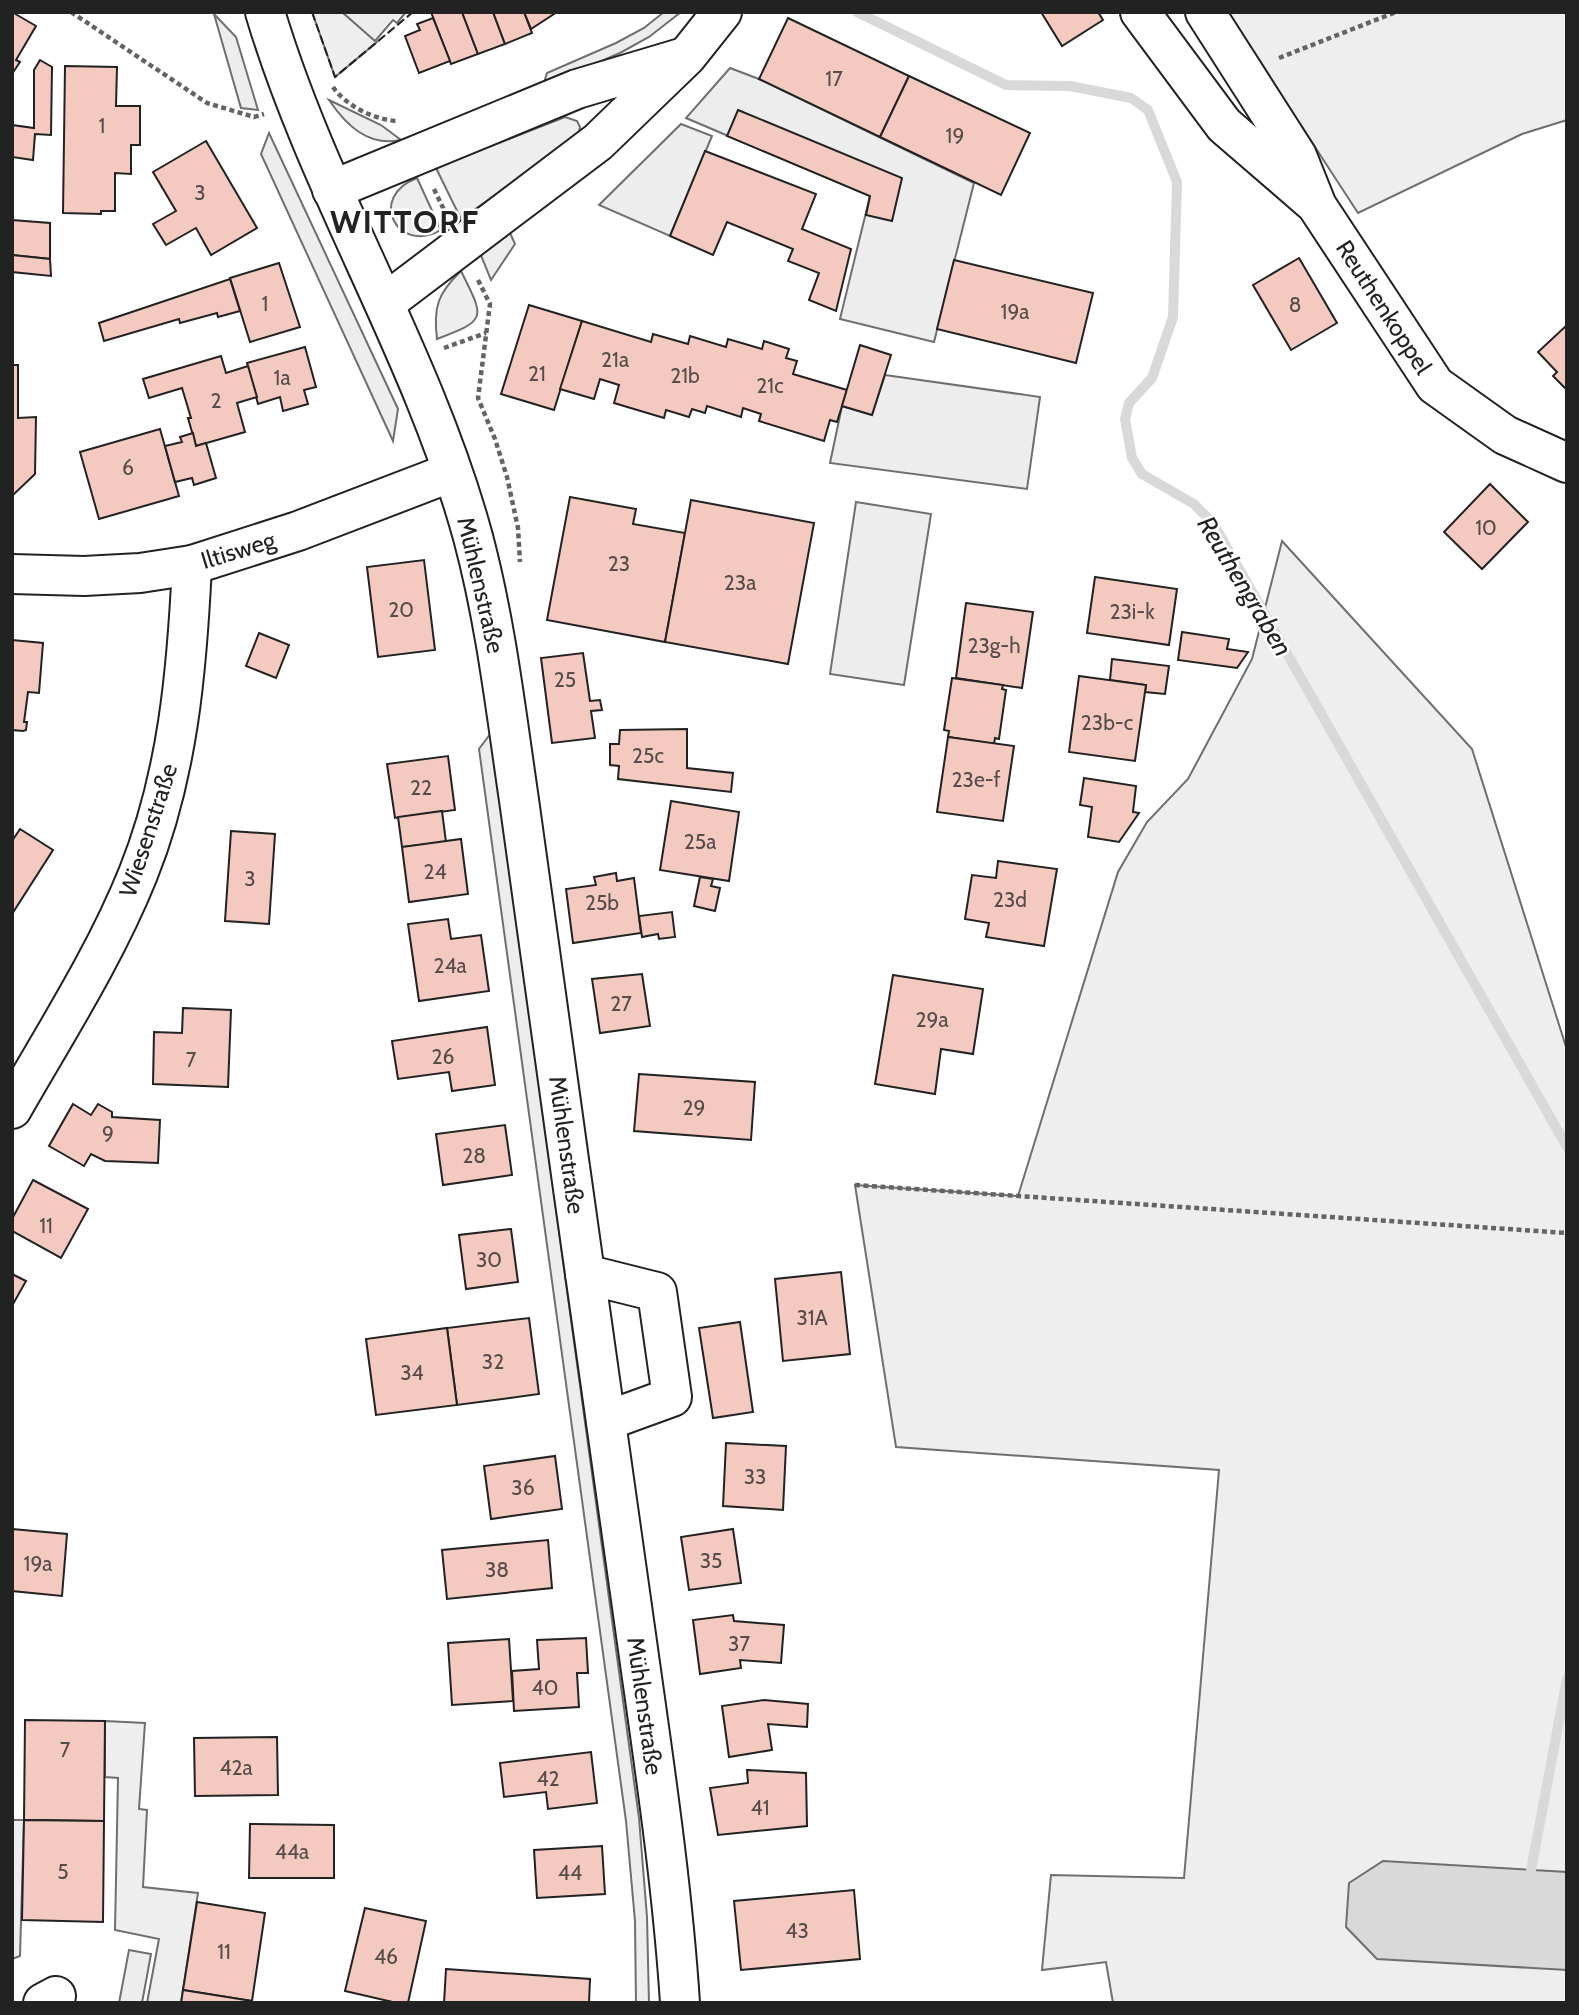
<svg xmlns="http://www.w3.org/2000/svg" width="1579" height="2015" font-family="Cabin,sans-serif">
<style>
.green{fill:#eee;stroke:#6f6f6f;stroke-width:2}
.parking{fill:#ededed;stroke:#6f6f6f;stroke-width:2}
.water{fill:#d9d9d9;stroke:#6f6f6f;stroke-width:2}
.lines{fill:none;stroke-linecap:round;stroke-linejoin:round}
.stream{stroke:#d9d9d9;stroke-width:10}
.building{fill:#f3c9c0;stroke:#222;stroke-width:2}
.minor-casing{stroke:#222;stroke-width:42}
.path{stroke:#646464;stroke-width:4.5;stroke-dasharray:5 3.5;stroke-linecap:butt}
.minor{stroke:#fff;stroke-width:38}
.fence{stroke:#222;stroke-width:2;stroke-dasharray:9 3.5;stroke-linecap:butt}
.labels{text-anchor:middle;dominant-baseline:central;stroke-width:5;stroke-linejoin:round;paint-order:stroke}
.number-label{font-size:21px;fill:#564c4a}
.street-label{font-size:24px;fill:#222;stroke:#fff}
.water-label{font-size:26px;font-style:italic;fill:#222;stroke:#fff}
.district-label{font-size:32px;font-weight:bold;letter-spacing:2px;fill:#222;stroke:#fff}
</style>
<rect width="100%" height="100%" fill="#fff"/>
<g class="green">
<path d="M 312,12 L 342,12 L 377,42 L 335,77 Z"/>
<path d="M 1227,12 L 1567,12 L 1567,120 L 1522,134 L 1358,213 Z"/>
<path d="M 329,100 L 381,125 L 401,140 C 368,147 346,125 329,100 Z"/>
<path d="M 565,117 L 577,121 L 580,127 L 578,138 L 461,219 L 436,168 Z"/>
<path d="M 417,178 L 441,230 C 397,255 367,197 417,178 Z"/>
<path d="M 510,233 L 515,244 L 491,280 L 480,253 Z"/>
<path d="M 461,271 C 485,319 487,320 437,339 C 433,307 438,293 461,271 Z"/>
<path d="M 1282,541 L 1472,749 L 1567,1050 L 1567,2003 L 1113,2003 L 1106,1962 L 1042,1970 L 1051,1875 L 1184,1878 L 1219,1470 L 896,1447 L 855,1185 L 1018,1196 L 1118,872 L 1147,822 L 1188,779 L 1252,659 Z"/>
<path d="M 105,1721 L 145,1723 L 139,1809 L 147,1810 L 143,1887 L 198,1893 L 181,2003 L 147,2003 L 159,1939 L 115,1930 L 118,1778 L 105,1777 Z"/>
<path d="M 12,1820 L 24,1820 L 20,1956 L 12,1959 Z"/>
</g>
<g class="parking">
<path d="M 342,12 L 406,12 L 397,23 L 393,20 L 375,41 Z"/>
<path d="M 664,12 L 681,12 L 649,37 L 620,53 L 543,86 L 547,73 L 616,43 L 644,28 Z"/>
<path d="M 214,14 L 236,37 L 258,110 L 241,108 Z"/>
<path d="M 730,68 L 759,79 L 974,183 L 934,342 L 840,319 L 870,196 L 686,118 Z"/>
<path d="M 681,124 L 712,136 L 670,236 L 599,205 Z"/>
<path d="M 269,133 L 398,409 L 393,441 L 261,154 Z"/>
<path d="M 885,375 L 1040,397 L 1027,489 L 830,463 L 842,406 L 872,415 Z"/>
<path d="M 856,502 L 931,514 L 904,685 L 830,674 Z"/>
<path d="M 491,733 L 639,1818 L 647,1917 L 649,2003 L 636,2003 L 635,1921 L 626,1821 L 479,749 Z"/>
<path d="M 129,1950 L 151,1954 L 142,2003 L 119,2003 Z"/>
</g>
<path class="water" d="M 1383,1861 L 1567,1872 L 1567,1970 L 1377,1959 L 1346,1927 L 1349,1883 Z"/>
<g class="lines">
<g class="stream">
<path d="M 857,12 L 1006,85 L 1070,86 L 1131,98 L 1148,110 L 1177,182 L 1173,317 L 1152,378 L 1129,403 L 1125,419 L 1132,458 L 1142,474 L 1194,504 L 1213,523 L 1567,1147"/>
<path d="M 1531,1870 L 1567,1679"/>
</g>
</g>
<g class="building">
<path d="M 12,12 L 36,26 L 16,60 L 20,62 L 12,74 Z"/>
<path d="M 431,12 L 462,12 L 478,54 L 451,64 Z"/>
<path d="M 462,12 L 493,12 L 505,44 L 478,54 Z"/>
<path d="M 493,12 L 524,12 L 532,33 L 505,44 Z"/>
<path d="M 524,12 L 557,12 L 531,29 Z"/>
<path d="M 1041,12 L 1098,12 L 1103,20 L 1062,46 Z"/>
<path d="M 433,18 L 450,61 L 419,73 L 405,36 L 420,30 L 417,24 Z"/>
<path d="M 788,18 L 909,76 L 880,137 L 759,79 Z"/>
<path d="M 40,60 L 52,67 L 51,135 L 35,134 L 33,160 L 12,157 L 12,125 L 34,128 L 34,70 Z"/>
<path d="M 65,66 L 117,67 L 116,106 L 140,106 L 140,145 L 131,145 L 131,174 L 115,173 L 115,211 L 101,211 L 101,214 L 63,213 Z"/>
<path d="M 909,76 L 1030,133 L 1001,195 L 880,137 Z"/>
<path d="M 738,110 L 902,178 L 892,221 L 866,215 L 870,196 L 727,136 Z"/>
<path d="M 206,141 L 257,228 L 211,255 L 196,228 L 166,245 L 153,224 L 176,211 L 153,172 Z"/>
<path d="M 705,151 L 816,194 L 802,229 L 851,249 L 836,311 L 809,300 L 819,273 L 788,261 L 793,249 L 727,222 L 713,255 L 670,236 Z"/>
<path d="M 12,220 L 50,223 L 50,259 L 12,255 Z"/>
<path d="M 12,255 L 50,259 L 51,276 L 12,272 Z"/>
<path d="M 1299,258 L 1337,323 L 1291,350 L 1253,285 Z"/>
<path d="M 954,260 L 1093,293 L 1076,363 L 937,329 Z"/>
<path d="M 279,263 L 300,327 L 250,342 L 230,278 Z"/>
<path d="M 230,279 L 240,311 L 218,317 L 217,313 L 180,323 L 179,319 L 104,341 L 99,323 Z"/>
<path d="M 529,305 L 582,321 L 554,410 L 501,394 Z"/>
<path d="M 582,321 L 651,342 L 653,334 L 688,344 L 690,336 L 726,347 L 728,339 L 762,349 L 764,341 L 789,349 L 786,358 L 797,361 L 793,374 L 847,390 L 837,422 L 830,420 L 824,441 L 759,421 L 761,414 L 743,408 L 741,417 L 707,406 L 705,413 L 692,409 L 689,417 L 666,410 L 664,418 L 614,403 L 619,385 L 600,379 L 594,399 L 560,389 Z"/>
<path d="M 1567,325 L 1567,390 L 1553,376 L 1557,372 L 1538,352 Z"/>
<path d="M 860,345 L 891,355 L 872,415 L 842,406 Z"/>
<path d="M 305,347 L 316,387 L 304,390 L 308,404 L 283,411 L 280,397 L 258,404 L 247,363 Z"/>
<path d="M 221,356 L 226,373 L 248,366 L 257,397 L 237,403 L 245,432 L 196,446 L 188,418 L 191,418 L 182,388 L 149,398 L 143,379 Z"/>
<path d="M 12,365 L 18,365 L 18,418 L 36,417 L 35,474 L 12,496 Z"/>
<path d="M 160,429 L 179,496 L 99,519 L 80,452 Z"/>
<path d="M 193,433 L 196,446 L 206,443 L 216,478 L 194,485 L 192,478 L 175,482 L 165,446 L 182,442 L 180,437 Z"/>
<path d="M 1490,484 L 1528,522 L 1482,569 L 1444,532 Z"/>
<path d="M 570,497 L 636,509 L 633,524 L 685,533 L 665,642 L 547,620 Z"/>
<path d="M 691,500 L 814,523 L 788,664 L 665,642 Z"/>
<path d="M 424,560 L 435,650 L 378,657 L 367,567 Z"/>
<path d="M 1095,577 L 1177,589 L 1169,645 L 1087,633 Z"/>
<path d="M 966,603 L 1033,612 L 1022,688 L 956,678 Z"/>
<path d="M 1182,632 L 1229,639 L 1227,649 L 1248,652 L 1237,668 L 1178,660 Z"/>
<path d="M 259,633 L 289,645 L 276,678 L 246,666 Z"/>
<path d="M 12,640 L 43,643 L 39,693 L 28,692 L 24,722 L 27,722 L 26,730 L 23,731 L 12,730 Z"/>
<path d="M 583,653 L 590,701 L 600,700 L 602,710 L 591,711 L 595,738 L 552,743 L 541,658 Z"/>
<path d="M 1112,659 L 1169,666 L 1165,694 L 1145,692 L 1146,685 L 1110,680 Z"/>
<path d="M 1079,676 L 1146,685 L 1135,761 L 1069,752 Z"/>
<path d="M 952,678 L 1003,685 L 1002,689 L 1006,690 L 999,739 L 995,738 L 994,744 L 948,737 L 949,731 L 944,730 Z"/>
<path d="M 687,729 L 687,768 L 733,773 L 731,792 L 618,779 L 619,766 L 610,765 L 610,744 L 619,744 L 620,730 Z"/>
<path d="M 948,737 L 1014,746 L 1003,821 L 937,812 Z"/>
<path d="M 448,756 L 455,810 L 395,818 L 387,764 Z"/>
<path d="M 1084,778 L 1136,786 L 1133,812 L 1139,813 L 1119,842 L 1088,837 L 1092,807 L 1080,805 Z"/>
<path d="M 671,801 L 739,812 L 729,881 L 660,870 Z"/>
<path d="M 442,811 L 446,842 L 402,847 L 398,817 Z"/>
<path d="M 20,829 L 53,850 L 12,914 L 12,841 Z"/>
<path d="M 231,831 L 275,834 L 269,924 L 225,921 Z"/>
<path d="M 461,839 L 468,894 L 409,902 L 402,847 Z"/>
<path d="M 998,861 L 1057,869 L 1044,946 L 986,937 L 989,923 L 965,919 L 972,875 L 996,878 Z"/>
<path d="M 616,873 L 617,881 L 634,878 L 641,933 L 573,943 L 566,889 L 596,885 L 594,877 Z"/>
<path d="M 700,877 L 713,879 L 711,886 L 720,888 L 715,911 L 694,906 Z"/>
<path d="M 672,912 L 675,937 L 659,939 L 658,934 L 642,937 L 639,916 Z"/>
<path d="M 448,919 L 451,939 L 481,935 L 489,991 L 419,1001 L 408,924 Z"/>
<path d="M 642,974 L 650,1026 L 600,1033 L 592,979 Z"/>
<path d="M 893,975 L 983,989 L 973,1054 L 941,1049 L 935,1094 L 875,1084 Z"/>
<path d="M 183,1008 L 231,1010 L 228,1087 L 153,1084 L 154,1032 L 182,1033 Z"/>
<path d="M 487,1027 L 495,1085 L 452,1091 L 449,1072 L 398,1079 L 392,1041 Z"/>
<path d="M 639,1074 L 755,1082 L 751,1140 L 634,1131 Z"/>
<path d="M 73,1104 L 91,1115 L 98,1104 L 112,1112 L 112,1117 L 160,1120 L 158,1163 L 105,1161 L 91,1154 L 84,1166 L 49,1146 Z"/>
<path d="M 505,1125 L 512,1175 L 443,1185 L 436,1134 Z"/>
<path d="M 33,1180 L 88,1209 L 61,1258 L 12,1231 L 12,1219 Z"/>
<path d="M 511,1229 L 518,1282 L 466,1289 L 459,1235 Z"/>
<path d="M 841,1272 L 850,1354 L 783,1361 L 775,1279 Z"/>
<path d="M 12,1274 L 26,1281 L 12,1306 Z"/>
<path d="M 529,1318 L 539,1394 L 457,1405 L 447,1328 Z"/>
<path d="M 740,1322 L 753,1412 L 713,1418 L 699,1328 Z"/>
<path d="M 447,1328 L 457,1405 L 376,1415 L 366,1339 Z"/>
<path d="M 726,1443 L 786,1446 L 783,1510 L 723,1506 Z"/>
<path d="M 555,1456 L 562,1509 L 491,1519 L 484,1466 Z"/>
<path d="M 12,1529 L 67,1534 L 62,1596 L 12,1591 Z"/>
<path d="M 733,1529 L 741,1583 L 689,1590 L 681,1537 Z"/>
<path d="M 548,1540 L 552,1588 L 447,1599 L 442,1550 Z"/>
<path d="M 733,1615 L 734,1621 L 784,1625 L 781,1663 L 740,1660 L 741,1668 L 700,1674 L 693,1620 Z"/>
<path d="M 586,1638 L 588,1673 L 577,1673 L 579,1707 L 514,1711 L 512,1671 L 539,1669 L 537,1640 Z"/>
<path d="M 509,1639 L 513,1701 L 452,1705 L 448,1643 Z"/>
<path d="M 764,1700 L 808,1704 L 807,1727 L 768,1724 L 772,1750 L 729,1757 L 722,1706 Z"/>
<path d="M 25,1720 L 105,1721 L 104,1821 L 24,1820 Z"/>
<path d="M 277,1737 L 278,1795 L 195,1796 L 194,1738 Z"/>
<path d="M 591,1752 L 597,1803 L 548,1809 L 546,1792 L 504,1797 L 500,1763 Z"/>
<path d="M 747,1770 L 806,1773 L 807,1826 L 718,1835 L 710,1788 L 748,1783 Z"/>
<path d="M 24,1820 L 104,1821 L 103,1922 L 22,1920 Z"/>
<path d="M 250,1824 L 334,1825 L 334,1878 L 249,1878 Z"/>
<path d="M 602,1846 L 605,1894 L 537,1898 L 534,1850 Z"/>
<path d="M 854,1890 L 860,1959 L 741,1970 L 734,1901 Z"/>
<path d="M 197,1902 L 265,1913 L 252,2001 L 183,1990 Z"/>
<path d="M 365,1908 L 426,1921 L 408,2003 L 397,2003 L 345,1991 Z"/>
<path d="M 446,1969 L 590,1979 L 589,2003 L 444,2003 Z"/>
<path d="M 183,1990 L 252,2001 L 252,2003 L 181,2003 Z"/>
</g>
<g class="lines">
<defs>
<g id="minor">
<path d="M 265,12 C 319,193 423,354 473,537 C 496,623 506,712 519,800 C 536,923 553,1045 570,1167 C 592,1323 614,1479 636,1635 C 653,1757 672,1880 680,2003"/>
<path d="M 1140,12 L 1224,125 L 1312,201"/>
<path d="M 1205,12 L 1297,156 L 1317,206 L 1435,385 L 1505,435 L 1567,463"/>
<path d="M 332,190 L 577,89 L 681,58"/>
<path d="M 385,303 L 598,142 L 687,56 L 722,12"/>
<path d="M 12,574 L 84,576 L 140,573 L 192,565 L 298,531 L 452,472"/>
<path d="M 12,1109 C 56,1032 105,956 138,874 C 178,775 187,670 192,565"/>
<path d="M 585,1274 L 657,1292 L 672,1397 L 606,1421"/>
<path d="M 43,2003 L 56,1996"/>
</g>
</defs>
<use href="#minor" class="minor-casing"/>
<g class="path">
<path d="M 71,12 L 207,103 L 254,117 L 264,114"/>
<path d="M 1279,58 L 1396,12"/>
<path d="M 333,87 C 346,106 375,120 397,121"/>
<path d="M 434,189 L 445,212"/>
<path d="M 478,280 L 490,304 L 478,398 L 495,439 L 507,477 L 518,528 L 520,562"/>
<path d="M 444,348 L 486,333"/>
<path d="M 855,1185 L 1567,1233"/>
</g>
<use href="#minor" class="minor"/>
<path class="fence" d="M 312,12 L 335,77 L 413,12"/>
</g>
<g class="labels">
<g class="number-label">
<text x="834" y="78">17</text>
<text x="102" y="125">1</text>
<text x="955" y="135">19</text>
<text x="200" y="192">3</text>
<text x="265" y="303">1</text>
<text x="1295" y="304">8</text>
<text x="1015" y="311">19a</text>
<text x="615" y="359">21a</text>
<text x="537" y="373">21</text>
<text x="685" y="375">21b</text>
<text x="282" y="377">1a</text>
<text x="770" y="385">21c</text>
<text x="216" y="400">2</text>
<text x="128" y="467">6</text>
<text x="1486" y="527">10</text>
<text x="619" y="563">23</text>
<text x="740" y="582">23a</text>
<text x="401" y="609">20</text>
<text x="1132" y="611">23i-k</text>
<text x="994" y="645">23g-h</text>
<text x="565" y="679">25</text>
<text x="1107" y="722">23b-c</text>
<text x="648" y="755">25c</text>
<text x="976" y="779">23e-f</text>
<text x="421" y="787">22</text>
<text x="700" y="841">25a</text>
<text x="435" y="871">24</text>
<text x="250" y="878">3</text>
<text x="1010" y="899">23d</text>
<text x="602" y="902">25b</text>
<text x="450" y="965">24a</text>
<text x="621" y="1003">27</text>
<text x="932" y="1019">29a</text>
<text x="443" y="1056">26</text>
<text x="191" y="1059">7</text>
<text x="694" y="1107">29</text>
<text x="108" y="1133">9</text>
<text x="474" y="1155">28</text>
<text x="46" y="1225">11</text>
<text x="489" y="1259">30</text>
<text x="812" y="1317">31A</text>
<text x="493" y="1361">32</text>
<text x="412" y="1372">34</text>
<text x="755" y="1476">33</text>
<text x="523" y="1487">36</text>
<text x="711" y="1560">35</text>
<text x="38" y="1563">19a</text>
<text x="497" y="1569">38</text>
<text x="739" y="1643">37</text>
<text x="545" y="1687">40</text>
<text x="65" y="1749">7</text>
<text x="236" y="1767">42a</text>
<text x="548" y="1778">42</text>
<text x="760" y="1807">41</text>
<text x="292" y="1851">44a</text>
<text x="63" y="1871">5</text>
<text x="570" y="1872">44</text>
<text x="797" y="1930">43</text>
<text x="224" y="1951">11</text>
<text x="386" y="1956">46</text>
</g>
<g class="street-label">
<text transform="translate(1384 307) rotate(57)">Reuthenkoppel</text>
<text transform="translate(238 550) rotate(-17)">Iltisweg</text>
<text transform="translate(481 585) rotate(77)">Mühlenstraße</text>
<text transform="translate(148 830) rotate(-72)">Wiesenstraße</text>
<text transform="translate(567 1145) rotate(82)">Mühlenstraße</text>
<text transform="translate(645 1706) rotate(82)">Mühlenstraße</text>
</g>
<g class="water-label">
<text transform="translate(1245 586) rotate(59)">Reuthengraben</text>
</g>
<g class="district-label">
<text x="405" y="221">WITTORF</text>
</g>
</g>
<rect width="1579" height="2015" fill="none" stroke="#222222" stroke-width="28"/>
</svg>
